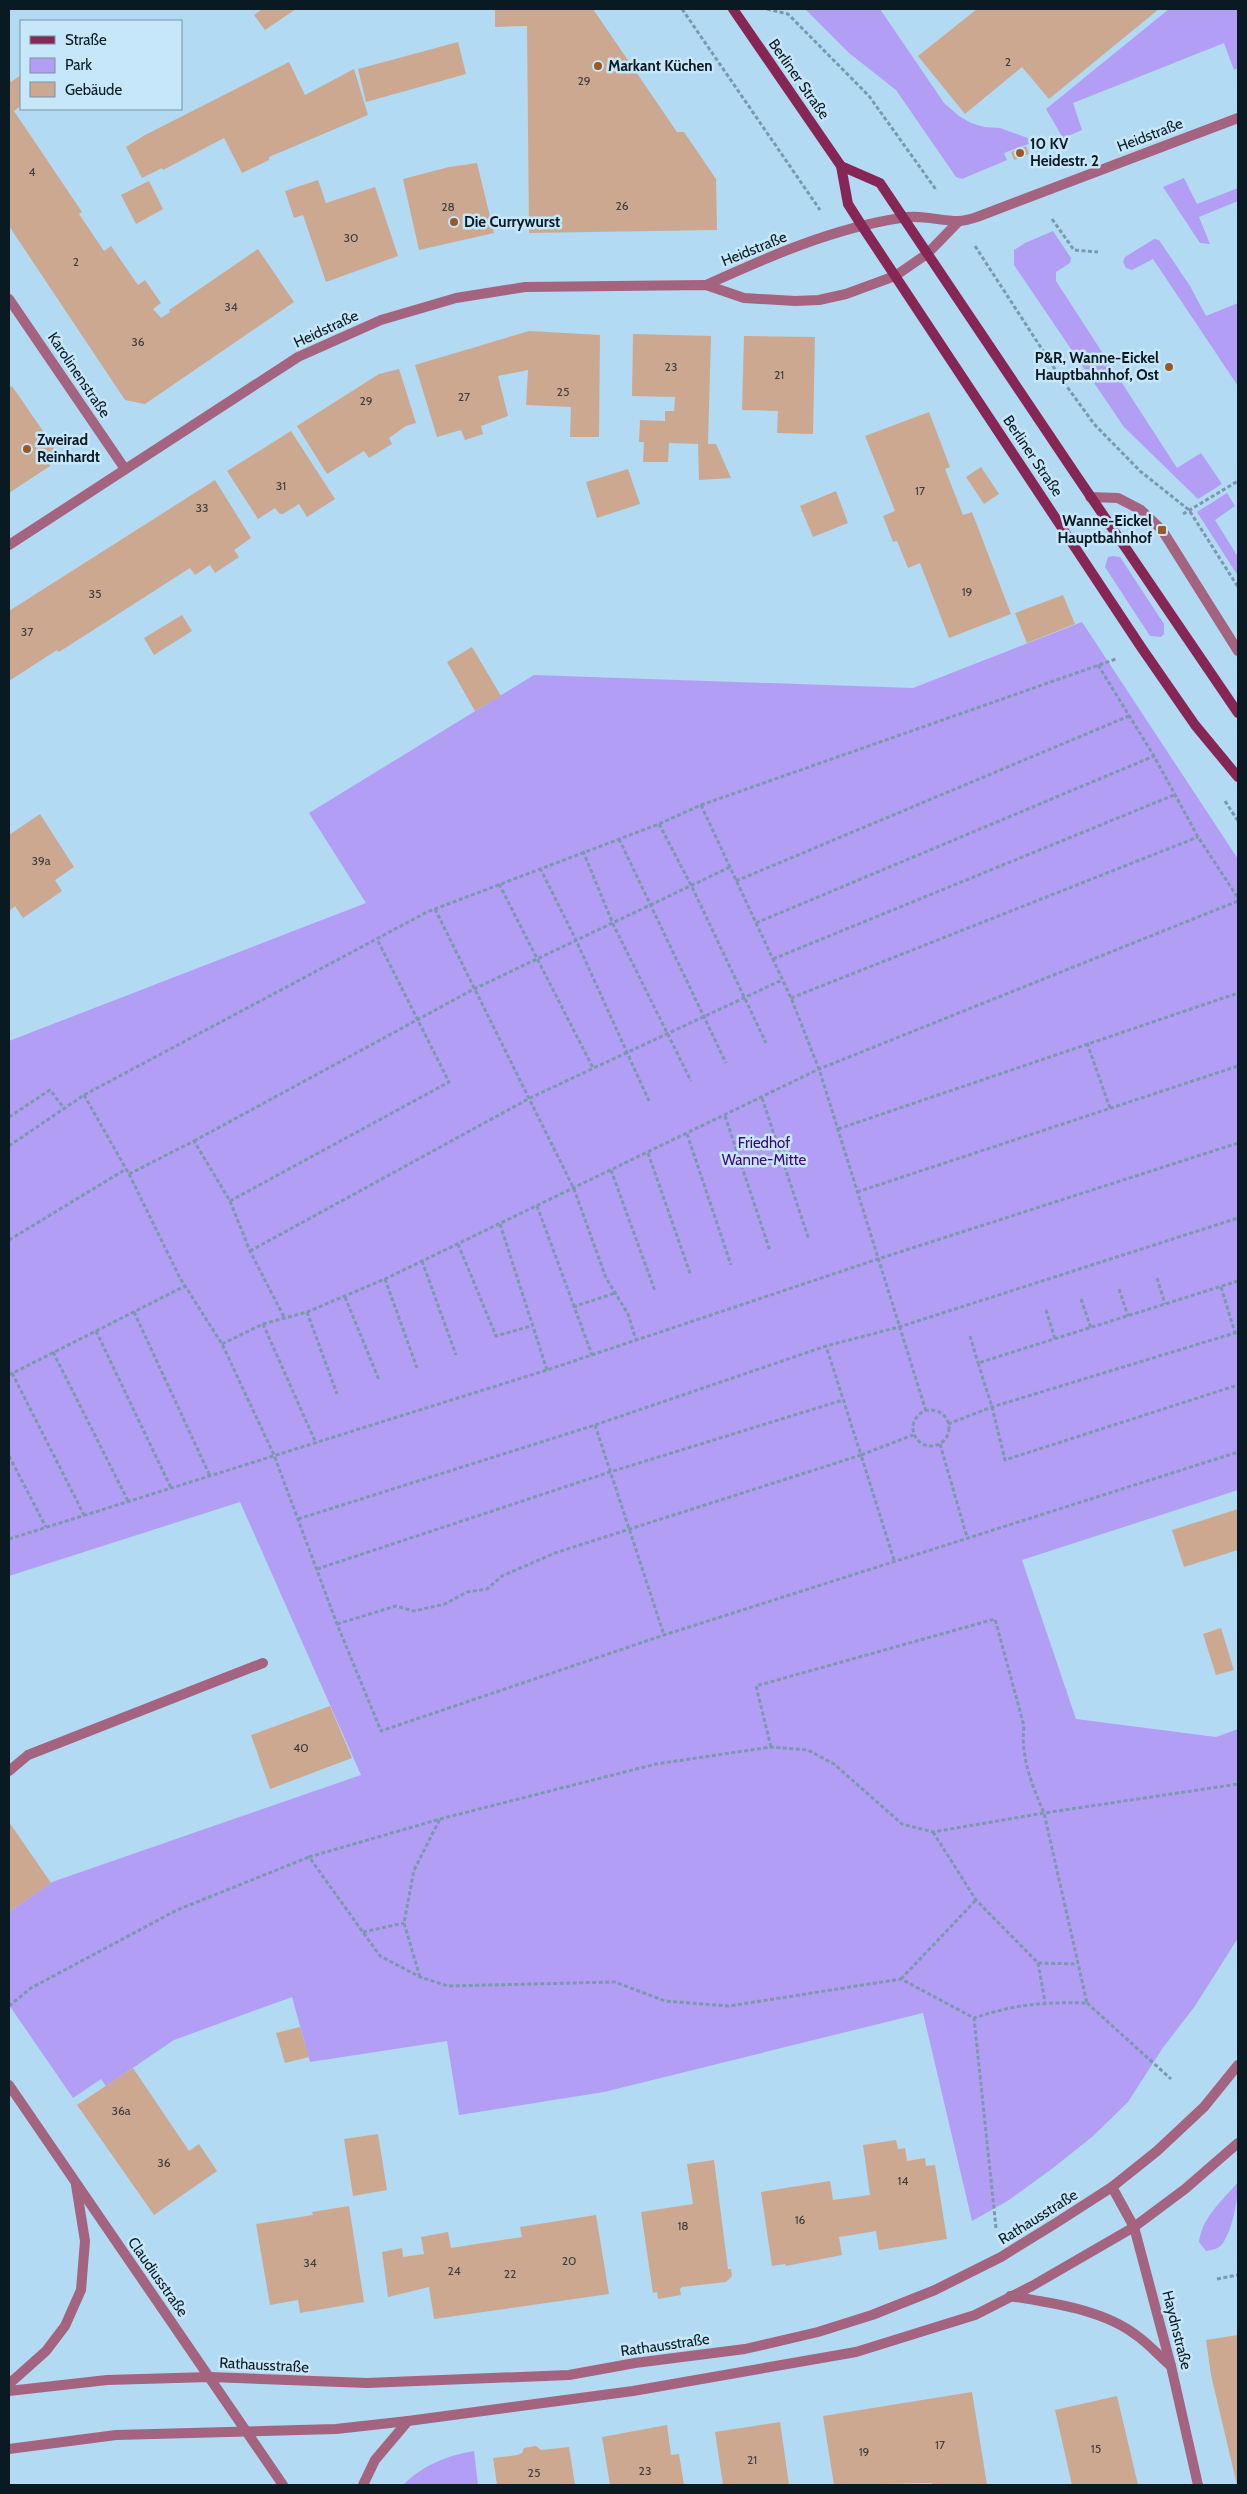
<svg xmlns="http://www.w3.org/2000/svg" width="1247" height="2494" font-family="Cabin,sans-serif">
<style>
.green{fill:#b39ef5}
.building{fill:#cda891}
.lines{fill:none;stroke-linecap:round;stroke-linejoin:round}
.path{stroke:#7a99ac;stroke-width:3;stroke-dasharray:4 2.5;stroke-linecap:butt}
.service{stroke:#a4637e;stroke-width:10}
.minor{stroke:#a4637e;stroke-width:10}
.tertiary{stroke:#a4637e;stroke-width:10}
.secondary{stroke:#862655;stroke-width:10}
.poi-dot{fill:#9b5827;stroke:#c6e6f9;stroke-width:2}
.labels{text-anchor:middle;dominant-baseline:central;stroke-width:5;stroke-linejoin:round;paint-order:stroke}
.number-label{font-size:12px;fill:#3b3e3e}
.poi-label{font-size:15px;font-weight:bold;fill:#0a1a22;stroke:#c6e6f9;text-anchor:start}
.street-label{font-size:15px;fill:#0a1a22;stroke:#c6e6f9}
.park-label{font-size:15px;fill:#3d027f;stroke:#c6e6f9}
</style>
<rect width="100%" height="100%" fill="#b2daf2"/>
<g class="green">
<path d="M 805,9 L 880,9 L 944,103 L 959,116 L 971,123 L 984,127 L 1000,128 L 1047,145 L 1034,150 L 1031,143 L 1004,153 L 1007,160 L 962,179 L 956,177 L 896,90 L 849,53 Z"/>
<path d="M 1169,9 L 1238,9 L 1238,68 L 1234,70 L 1224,43 L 1073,103 L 1082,130 L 1063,138 L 1046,109 Z"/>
<path d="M 1184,178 L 1197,204 L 1238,188 L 1238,201 L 1199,217 L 1210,244 L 1200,243 L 1163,187 Z"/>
<path d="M 1053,231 L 1071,258 L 1070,263 L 1056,272 L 1056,281 L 1177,468 L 1201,453 L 1222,484 L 1198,499 L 1124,427 L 1014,265 L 1014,250 L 1025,243 Z"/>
<path d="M 1154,239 L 1159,240 L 1190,286 L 1206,316 L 1238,303 L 1238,386 L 1153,259 L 1132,270 L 1126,268 L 1123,262 L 1125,257 Z"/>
<path d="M 1227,493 L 1235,506 L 1215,520 L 1238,557 L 1238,576 L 1197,512 Z"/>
<path d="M 1113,556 L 1120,557 L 1164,624 L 1164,634 L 1161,637 L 1150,636 L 1105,567 L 1108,557 Z"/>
<path d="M 1082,622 L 1238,859 L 1238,1490 L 1022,1560 L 1076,1719 L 1216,1737 L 1238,1729 L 1238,1938 L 1195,2006 L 1162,2049 L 1128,2102 L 1092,2137 L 1053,2168 L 1009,2200 L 972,2221 L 923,2013 L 604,2092 L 459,2115 L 447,2041 L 310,2062 L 292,1997 L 174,2040 L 106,2086 L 101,2079 L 73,2098 L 9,2005 L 9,1912 L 52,1882 L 361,1775 L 240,1502 L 9,1576 L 9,1041 L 366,903 L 309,813 L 534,675 L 913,688 Z"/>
<path d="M 1238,2182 C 1238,2200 1233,2228 1223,2243 C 1219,2249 1212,2250 1206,2251 L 1199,2242 C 1202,2217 1223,2200 1238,2182 Z"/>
<path d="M 474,2451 L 478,2485 L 403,2485 C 423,2465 446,2456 474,2451 Z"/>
</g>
<g class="building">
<path d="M 262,9 L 296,9 L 265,30 L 254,15 Z"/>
<path d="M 495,9 L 593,9 L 677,132 L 684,132 L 716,179 L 717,230 L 529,233 L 527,26 L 495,27 Z"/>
<path d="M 977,9 L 1159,9 L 1049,99 L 1022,67 L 965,114 L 918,56 Z"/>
<path d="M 458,42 L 466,74 L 366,102 L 358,69 Z"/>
<path d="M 289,62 L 305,95 L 354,69 L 368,115 L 269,157 L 269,160 L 242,173 L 224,138 L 163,170 L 162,168 L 142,178 L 126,147 L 145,135 Z"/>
<path d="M 21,75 L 21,106 L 14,111 L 82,212 L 79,214 L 104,251 L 111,246 L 138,285 L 145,280 L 161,303 L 153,309 L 161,318 L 170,312 L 169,310 L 258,249 L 294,302 L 145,404 L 125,400 L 9,226 L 9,78 L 11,82 Z"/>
<path d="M 1026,146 L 1029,154 L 1014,160 L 1011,152 Z"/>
<path d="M 477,163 L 494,233 L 419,250 L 403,179 L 449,167 Z"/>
<path d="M 318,180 L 326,203 L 375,187 L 398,256 L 326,282 L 303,215 L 294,218 L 285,191 Z"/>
<path d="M 149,181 L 163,209 L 136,224 L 121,195 Z"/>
<path d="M 529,331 L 600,335 L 599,437 L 570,437 L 571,407 L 526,405 L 528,370 L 498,376 L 508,416 L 481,426 L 483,434 L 465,440 L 461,430 L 437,437 L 415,365 Z"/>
<path d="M 633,334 L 711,336 L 708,444 L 716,444 L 731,478 L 699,480 L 698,444 L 669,443 L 668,462 L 643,462 L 644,442 L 639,442 L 640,420 L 665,421 L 665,411 L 674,411 L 675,397 L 632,396 Z"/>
<path d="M 744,336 L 815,337 L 813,434 L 777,433 L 778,411 L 742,410 Z"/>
<path d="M 399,369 L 416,423 L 406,426 L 389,438 L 392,444 L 369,458 L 364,451 L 327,474 L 297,426 L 379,374 Z"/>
<path d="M 12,386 L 54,447 L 50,466 L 9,493 L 9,388 Z"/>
<path d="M 929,412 L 950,467 L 945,469 L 963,515 L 972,512 L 1011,614 L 949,638 L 920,563 L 908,568 L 897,541 L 893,542 L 883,516 L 895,511 L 865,436 Z"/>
<path d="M 291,431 L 335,499 L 307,517 L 299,504 L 283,514 L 280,514 L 275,508 L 258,519 L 227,471 Z"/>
<path d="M 981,467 L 999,494 L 984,504 L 966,477 Z"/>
<path d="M 628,469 L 640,504 L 597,518 L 586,482 Z"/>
<path d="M 215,480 L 251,538 L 234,550 L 239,557 L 215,573 L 210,565 L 195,575 L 190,568 L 59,652 L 57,650 L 9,681 L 9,611 Z"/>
<path d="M 836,491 L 848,523 L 813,537 L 800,506 Z"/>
<path d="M 1063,595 L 1075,624 L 1027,643 L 1015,613 Z"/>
<path d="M 182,615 L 192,631 L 154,655 L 144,638 Z"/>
<path d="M 472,647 L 501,696 L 475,711 L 447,662 Z"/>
<path d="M 40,814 L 74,867 L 55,880 L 62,891 L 23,918 L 15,906 L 9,911 L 9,835 Z"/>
<path d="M 1238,1509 L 1238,1550 L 1184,1567 L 1172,1530 Z"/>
<path d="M 1221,1628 L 1234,1670 L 1216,1675 L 1203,1634 Z"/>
<path d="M 330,1706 L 352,1758 L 270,1789 L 251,1735 Z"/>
<path d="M 9,1822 L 51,1883 L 9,1912 Z"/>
<path d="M 300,2027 L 309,2057 L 285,2063 L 276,2033 Z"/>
<path d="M 133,2068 L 189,2151 L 199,2144 L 217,2171 L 154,2215 L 77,2105 Z"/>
<path d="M 378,2134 L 387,2190 L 353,2196 L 344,2139 Z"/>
<path d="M 896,2140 L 898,2149 L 905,2148 L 907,2161 L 925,2158 L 926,2166 L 935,2165 L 947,2239 L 879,2250 L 876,2231 L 839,2237 L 842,2255 L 786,2266 L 785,2264 L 772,2266 L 761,2192 L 830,2181 L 833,2200 L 870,2195 L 863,2145 Z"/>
<path d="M 714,2160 L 728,2269 L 731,2269 L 732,2276 L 726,2282 L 682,2287 L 680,2289 L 681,2295 L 658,2299 L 657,2292 L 653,2293 L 641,2212 L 693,2204 L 687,2164 Z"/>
<path d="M 349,2206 L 364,2302 L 300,2313 L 298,2300 L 270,2305 L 256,2224 L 313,2215 L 312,2212 Z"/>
<path d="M 596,2215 L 609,2294 L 434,2319 L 429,2287 L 388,2297 L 382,2252 L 402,2248 L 403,2257 L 424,2254 L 421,2237 L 448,2232 L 451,2248 L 522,2237 L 520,2227 Z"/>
<path d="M 1238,2335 L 1238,2485 L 1237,2485 L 1211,2375 L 1206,2340 Z"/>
<path d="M 972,2392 L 987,2485 L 933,2485 L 932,2483 L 834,2485 L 823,2416 Z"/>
<path d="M 1117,2396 L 1138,2485 L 1072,2485 L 1055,2410 Z"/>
<path d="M 780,2422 L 789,2485 L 723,2485 L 715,2432 Z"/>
<path d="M 667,2425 L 671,2455 L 679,2454 L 684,2485 L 610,2485 L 602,2437 Z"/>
<path d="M 536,2446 L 541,2450 L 569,2447 L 575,2485 L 497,2485 L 493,2458 L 517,2455 L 522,2453 L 524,2448 Z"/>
</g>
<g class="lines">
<g class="path">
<path d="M 682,9 L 820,210"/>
<path d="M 767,9 L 788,14 L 869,96 L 937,191"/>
<path d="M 1052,219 L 1074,250 L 1098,252"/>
<path d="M 975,246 L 1060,377 L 1094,424 L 1140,471 L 1189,510 L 1238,587"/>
<path d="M 1183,514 L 1238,481"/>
<path d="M 1098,665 L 1154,756 L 1198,837 L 1238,898"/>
<path d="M 1225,801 L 1238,821"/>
<path d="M 701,805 L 791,998 L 819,1069 L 926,1411"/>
<path d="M 659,824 L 692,887 L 766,1043"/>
<path d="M 619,839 L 726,1063"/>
<path d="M 583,851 L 613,924 L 691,1081"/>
<path d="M 540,868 L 576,940 L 649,1101"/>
<path d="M 736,881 L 1129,716"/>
<path d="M 499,884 L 593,1068"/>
<path d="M 435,909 L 574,1189 L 606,1278 L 628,1314 L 636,1340"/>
<path d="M 756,923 L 1154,756"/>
<path d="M 773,959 L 1174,795"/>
<path d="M 791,998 L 1198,837"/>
<path d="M 1087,1043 L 1110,1108"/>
<path d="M 84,1095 L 129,1174 L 180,1278 L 222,1344 L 274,1455 L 337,1624 L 381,1731 L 664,1635 L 1238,1452"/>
<path d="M 762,1098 L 809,1240"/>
<path d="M 725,1116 L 770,1251"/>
<path d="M 9,1117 L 50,1090 L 64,1108"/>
<path d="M 838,1129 L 1238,993"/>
<path d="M 687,1134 L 731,1265"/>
<path d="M 194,1141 L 474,989 L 730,867"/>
<path d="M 9,1146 L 84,1095 L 427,912 L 659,824 L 701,805 L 1116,659"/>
<path d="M 648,1153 L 691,1276"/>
<path d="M 611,1170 L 655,1291"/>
<path d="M 129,1174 L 194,1141 L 230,1201 L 250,1251 L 285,1319"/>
<path d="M 857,1192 L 1238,1066"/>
<path d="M 230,1201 L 449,1082 L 377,939"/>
<path d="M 537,1206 L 592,1355"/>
<path d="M 500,1224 L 547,1370"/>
<path d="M 9,1240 L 126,1169"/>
<path d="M 458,1244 L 496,1336 L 531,1326"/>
<path d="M 250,1251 L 530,1098 L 782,980"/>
<path d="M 422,1261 L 456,1355"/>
<path d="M 1157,1278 L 1165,1304"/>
<path d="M 385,1279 L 417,1368"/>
<path d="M 1238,1281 L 978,1363 L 992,1407 L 1005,1460 L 1238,1385"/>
<path d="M 1221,1287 L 1235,1333"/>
<path d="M 1119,1289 L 1128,1316"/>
<path d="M 345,1297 L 379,1380"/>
<path d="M 1081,1299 L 1091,1328"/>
<path d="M 573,1307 L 615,1293"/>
<path d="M 1046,1310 L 1055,1339"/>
<path d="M 134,1312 L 210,1476"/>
<path d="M 307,1312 L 337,1394"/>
<path d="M 263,1324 L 315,1441"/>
<path d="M 96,1331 L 171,1488"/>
<path d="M 970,1336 L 978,1363"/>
<path d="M 222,1344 L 263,1324 L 307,1312 L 385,1279 L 819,1069 L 1238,901"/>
<path d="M 53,1352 L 128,1501"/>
<path d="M 12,1373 L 84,1515"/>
<path d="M 9,1375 L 185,1286"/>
<circle cx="931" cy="1428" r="18"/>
<path d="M 948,1424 L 992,1407 L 1238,1332"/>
<path d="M 595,1425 L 664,1635"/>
<path d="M 940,1444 L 967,1537"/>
<path d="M 9,1456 L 46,1527"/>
<path d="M 298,1519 L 595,1425 L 826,1346 L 899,1327 L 1238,1218"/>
<path d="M 9,1539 L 547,1370 L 878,1259 L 1238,1143"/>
<path d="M 894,1560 L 861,1455 L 913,1435"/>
<path d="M 317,1569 L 610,1472 L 843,1400"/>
<path d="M 337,1624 L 396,1606 L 414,1611 L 445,1604 L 467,1592 L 487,1589 L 502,1576 L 555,1553 L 861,1455 L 826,1346"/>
<path d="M 771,1747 L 756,1686 L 995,1619 L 1024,1726 C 1020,1754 1032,1786 1044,1813 L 1087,2003 C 1043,2002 1016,2004 974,2018"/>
<path d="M 933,1832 L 976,1900 L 1038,1963 L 1077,1964"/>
<path d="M 363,1932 L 404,1923"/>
<path d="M 1038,1963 L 1045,2002"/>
<path d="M 420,1977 L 404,1923 L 414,1870 L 440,1819"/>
<path d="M 901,1979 L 976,1900"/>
<path d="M 1087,2003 L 1171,2079"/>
<path d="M 9,2006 L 31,1988 L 177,1910 L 309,1857"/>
<path d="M 996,2228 L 974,2018 L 901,1979 L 729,2006 L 665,2001 L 615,1982 L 448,1986 L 420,1977 L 380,1956 L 309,1857 L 440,1819 L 656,1764 L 771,1747 L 808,1750 L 834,1764 L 902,1824 L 933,1832 L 1044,1813 L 1238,1784"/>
<path d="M 1217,2279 L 1238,2275"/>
</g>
<g class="service">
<path d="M 1090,497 L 1118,498 L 1141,510 L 1162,530 L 1238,651"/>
<path d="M 9,1771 L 28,1755 L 263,1663"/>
</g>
<g class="minor">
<path d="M 706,285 C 768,257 833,228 901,218 C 921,214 939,221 958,221 C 964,221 971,219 977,217 L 1238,118"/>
<path d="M 9,299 L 125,469"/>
<path d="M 9,545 L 298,357 L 381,320 L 456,298 L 525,287 L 706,285 L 744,298 L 795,301 L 819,300 L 846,294 L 895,276 L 927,254 L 959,221"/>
<path d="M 9,2085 L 283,2485"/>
<path d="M 1112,2187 L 1134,2227 L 1171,2366 L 1198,2485"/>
</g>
<g class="tertiary">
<path d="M 1010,2296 C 1051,2303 1102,2309 1136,2335 C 1149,2344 1159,2356 1171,2366"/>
<path d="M 9,2384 L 46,2351 L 65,2326 L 81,2290 L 85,2241 L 76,2185"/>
<path d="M 9,2391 L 107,2380 L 210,2377 L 367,2383 L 569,2375 L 635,2363 L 745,2349 L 818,2332 L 872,2315 L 935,2290 L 1001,2257 L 1056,2223 L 1112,2187 L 1157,2151 L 1204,2107 L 1238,2065"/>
<path d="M 9,2449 L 116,2435 L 336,2429 L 408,2421 L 633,2391 L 856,2352 L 975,2315 L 1032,2286 L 1134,2227 L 1185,2189 L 1238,2143"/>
<path d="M 363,2485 L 375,2460 L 408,2421"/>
</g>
<g class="secondary">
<path d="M 733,9 L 841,166 L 848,204 L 862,226 L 1141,647 L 1195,725 L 1238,777"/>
<path d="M 841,166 L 880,183 L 1076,475 L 1238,713"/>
</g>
</g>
<g class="poi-dot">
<circle cx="598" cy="66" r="5"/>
<circle cx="1020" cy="153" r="5"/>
<circle cx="454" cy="222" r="5"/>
<circle cx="1169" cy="367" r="5"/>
<circle cx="27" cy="449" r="5"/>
<rect x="1157" y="525" width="10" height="10" rx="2.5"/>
</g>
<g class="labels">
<g class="number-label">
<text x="1008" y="61">2</text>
<text x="584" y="80">29</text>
<text x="32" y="171">4</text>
<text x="622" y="205">26</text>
<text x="448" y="206">28</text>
<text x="351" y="237">30</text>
<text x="76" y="261">2</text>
<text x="231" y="306">34</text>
<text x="138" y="341">36</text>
<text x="671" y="366">23</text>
<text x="779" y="374">21</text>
<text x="563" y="391">25</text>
<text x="464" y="396">27</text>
<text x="366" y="400">29</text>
<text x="281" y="485">31</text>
<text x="920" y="490">17</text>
<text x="202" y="507">33</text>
<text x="967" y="591">19</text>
<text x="95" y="593">35</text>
<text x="27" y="631">37</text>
<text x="41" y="860">39a</text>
<text x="301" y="1747">40</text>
<text x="121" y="2110">36a</text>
<text x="164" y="2162">36</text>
<text x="903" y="2180">14</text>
<text x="800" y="2219">16</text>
<text x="683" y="2225">18</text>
<text x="569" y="2260">20</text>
<text x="310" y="2262">34</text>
<text x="454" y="2270">24</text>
<text x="510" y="2273">22</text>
<text x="940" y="2444">17</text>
<text x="1096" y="2448">15</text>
<text x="864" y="2451">19</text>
<text x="752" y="2459">21</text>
<text x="645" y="2470">23</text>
<text x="534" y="2472">25</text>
</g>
<g class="poi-label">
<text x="608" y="66">Markant Küchen</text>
<text x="1030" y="144">10 KV<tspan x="1030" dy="17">Heidestr. 2</tspan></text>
<text x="464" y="222">Die Currywurst</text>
<text x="1159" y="358" text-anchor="end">P&amp;R, Wanne-Eickel<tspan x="1159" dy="17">Hauptbahnhof, Ost</tspan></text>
<text x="37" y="440">Zweirad<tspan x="37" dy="17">Reinhardt</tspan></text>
<text x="1152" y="521" text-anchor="end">Wanne-Eickel<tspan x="1152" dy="17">Hauptbahnhof</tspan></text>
</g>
<g class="street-label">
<text transform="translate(799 79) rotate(55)">Berliner Straße</text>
<text transform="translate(1150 135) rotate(-21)">Heidstraße</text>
<text transform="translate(754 249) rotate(-22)">Heidstraße</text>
<text transform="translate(326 329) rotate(-25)">Heidstraße</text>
<text transform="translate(79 375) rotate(56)">Karolinenstraße</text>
<text transform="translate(1033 456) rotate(56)">Berliner Straße</text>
<text transform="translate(1038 2217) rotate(-32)">Rathausstraße</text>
<text transform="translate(158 2277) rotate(55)">Claudiusstraße</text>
<text transform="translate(1177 2330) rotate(76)">Haydnstraße</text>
<text transform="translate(665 2345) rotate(-8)">Rathausstraße</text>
<text transform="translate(264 2365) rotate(3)">Rathausstraße</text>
</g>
<g class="park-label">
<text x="764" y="1143">Friedhof<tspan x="764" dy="17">Wanne-Mitte</tspan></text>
</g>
</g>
<rect width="1247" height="2494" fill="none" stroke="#0a1a22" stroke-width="20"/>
<rect x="20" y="20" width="162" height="90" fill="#c6e6f9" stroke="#7b94a3"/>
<rect x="30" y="36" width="25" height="8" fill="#862655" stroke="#7b94a3"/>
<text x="65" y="45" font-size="15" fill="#0a1a22">Straße</text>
<rect x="30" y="58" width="25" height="15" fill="#b39ef5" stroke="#7b94a3"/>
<text x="65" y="70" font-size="15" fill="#0a1a22">Park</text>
<rect x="30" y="82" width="25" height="15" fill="#cda891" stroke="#7b94a3"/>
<text x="65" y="95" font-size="15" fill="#0a1a22">Gebäude</text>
</svg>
